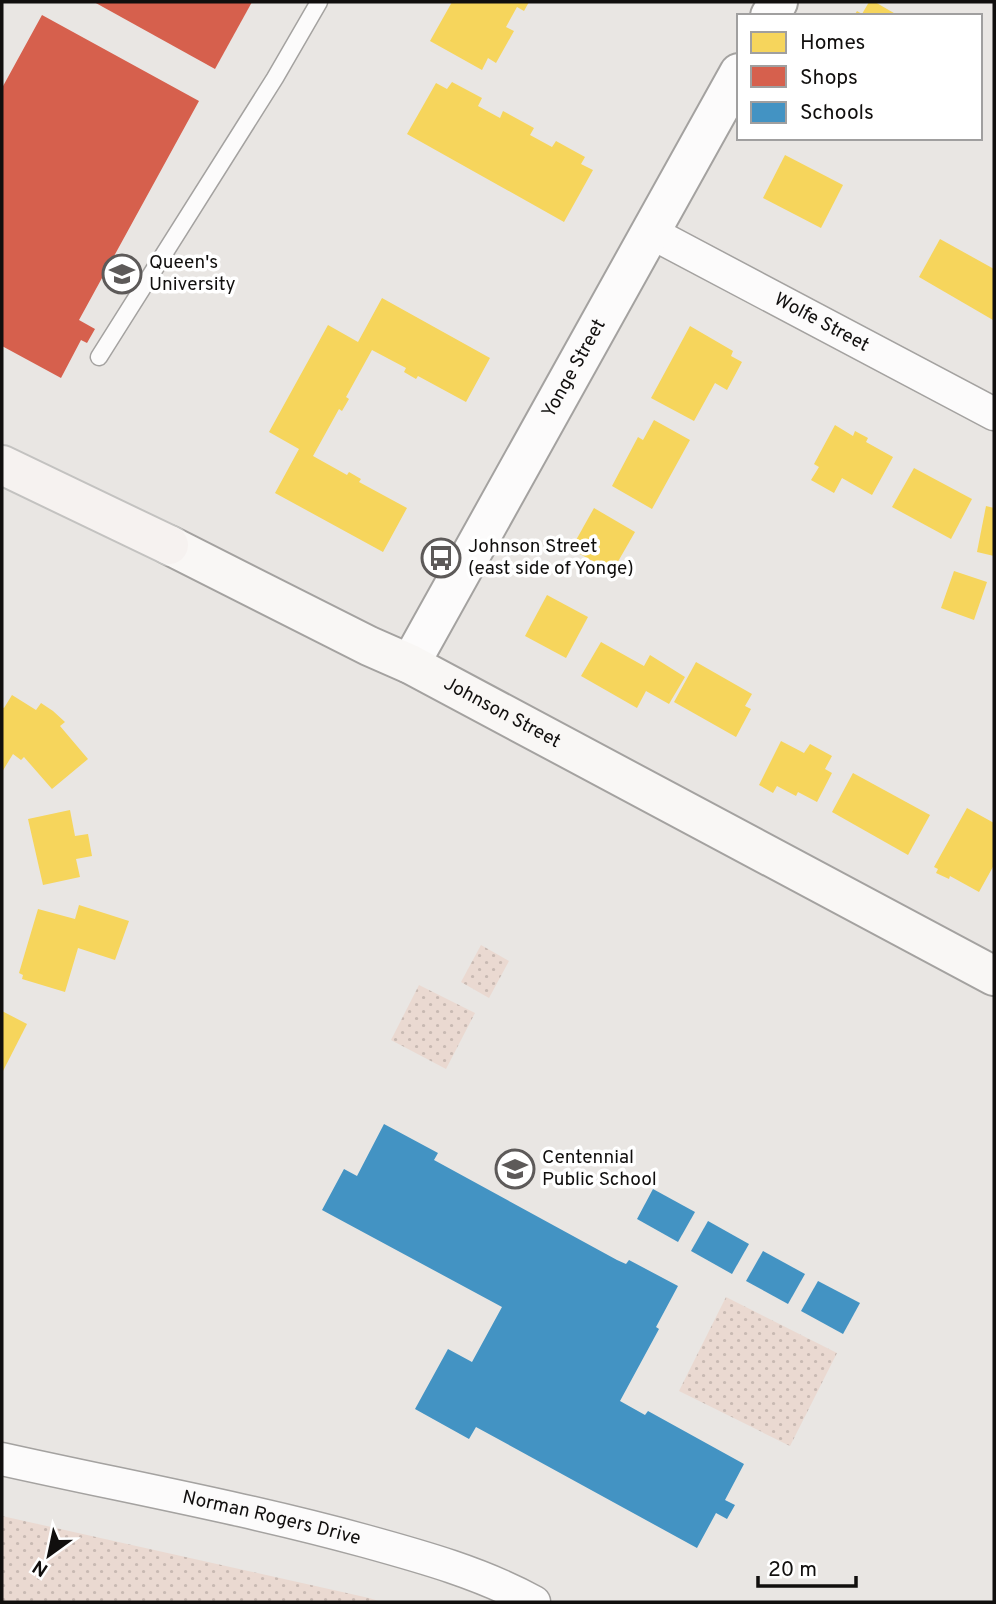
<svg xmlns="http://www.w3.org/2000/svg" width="996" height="1604" font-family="Overpass,sans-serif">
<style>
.park{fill:url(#park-dots)}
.homes{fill:#f6d55c}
.shops{fill:#d6604d}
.schools{fill:#4393c3}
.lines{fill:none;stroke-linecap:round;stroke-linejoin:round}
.service-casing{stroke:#a4a2a0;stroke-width:19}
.minor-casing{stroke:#a4a2a0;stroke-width:35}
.tertiary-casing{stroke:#a4a2a0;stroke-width:42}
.secondary-casing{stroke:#a4a2a0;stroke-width:42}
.primary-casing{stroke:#c3c2c0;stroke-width:42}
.service{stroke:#fcfbfb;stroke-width:16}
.minor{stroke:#fcfbfb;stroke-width:32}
.tertiary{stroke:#fcfbfb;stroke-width:38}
.secondary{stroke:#f9f7f5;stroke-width:38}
.primary{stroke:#f6f2f0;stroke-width:38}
.labels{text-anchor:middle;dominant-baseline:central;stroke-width:7;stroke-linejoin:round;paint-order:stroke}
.poi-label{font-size:19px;fill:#110f0e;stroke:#fff;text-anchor:start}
.street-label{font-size:19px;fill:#110f0e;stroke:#fff}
</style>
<defs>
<pattern id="park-dots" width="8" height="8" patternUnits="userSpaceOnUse" patternTransform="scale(1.75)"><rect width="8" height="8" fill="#ead9d1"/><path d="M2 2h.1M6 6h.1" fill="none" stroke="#c8b9b2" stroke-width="1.8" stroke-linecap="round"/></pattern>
</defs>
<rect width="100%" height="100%" fill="#e9e6e3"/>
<g class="park">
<path d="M 481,945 L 509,961 L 489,998 L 461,982 Z"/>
<path d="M 419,985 L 475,1013 L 446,1069 L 391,1040 Z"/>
<path d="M 726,1297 L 837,1353 L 790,1446 L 679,1391 Z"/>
<path d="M 2,1516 L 369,1598 L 382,1602 L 2,1602 Z"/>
</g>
<g class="homes">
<path d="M 452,2 L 529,2 L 524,11 L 517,7 L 506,27 L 514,31 L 496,63 L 488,58 L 482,70 L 430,41 Z"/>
<path d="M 869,2 L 875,2 L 899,16 L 854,16 L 857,11 L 862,14 Z"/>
<path d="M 452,82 L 482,98 L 478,106 L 500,118 L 503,111 L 534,128 L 530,135 L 552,147 L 556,141 L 585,157 L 581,164 L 593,170 L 564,222 L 407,134 L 436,83 L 447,89 Z"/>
<path d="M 785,155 L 843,185 L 821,228 L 763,198 Z"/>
<path d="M 940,239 L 994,269 L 993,320 L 919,277 Z"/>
<path d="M 382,298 L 490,358 L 466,402 L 418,376 L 416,379 L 404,372 L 406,368 L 372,350 L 346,397 L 349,399 L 342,411 L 339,409 L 313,456 L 347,475 L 349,472 L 361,479 L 359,482 L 407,508 L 383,552 L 275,493 L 299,449 L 269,432 L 328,325 L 358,342 Z"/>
<path d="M 690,326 L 733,351 L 731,356 L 742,362 L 727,390 L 715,383 L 694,421 L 651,398 Z"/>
<path d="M 654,420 L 690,440 L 652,509 L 612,486 L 638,437 L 643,440 Z"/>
<path d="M 835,425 L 853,436 L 855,431 L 868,438 L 866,442 L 893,457 L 872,495 L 842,478 L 834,493 L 811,480 L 819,467 L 814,464 Z"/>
<path d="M 914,468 L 972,499 L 951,539 L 892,507 Z"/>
<path d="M 986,506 L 994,508 L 994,556 L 977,552 Z"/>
<path d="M 594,508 L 635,532 L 612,572 L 571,549 Z"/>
<path d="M 954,571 L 987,582 L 974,620 L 941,608 Z"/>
<path d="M 547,595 L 588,617 L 566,658 L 525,636 Z"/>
<path d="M 601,642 L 644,666 L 650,655 L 685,677 L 669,704 L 646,691 L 637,708 L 581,676 Z"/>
<path d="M 696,662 L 752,694 L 745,706 L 751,709 L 736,737 L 674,702 Z"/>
<path d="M 12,695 L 36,710 L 41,703 L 53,711 L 65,722 L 60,726 L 88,759 L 52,789 L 24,757 L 21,760 L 13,754 L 2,772 L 2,707 L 4,708 Z"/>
<path d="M 781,741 L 804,753 L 810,744 L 832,756 L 825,769 L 832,773 L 817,802 L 798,792 L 796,796 L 777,786 L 773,793 L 759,785 Z"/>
<path d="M 853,773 L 930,815 L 908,855 L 832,812 Z"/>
<path d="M 967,808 L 994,823 L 994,865 L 979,892 L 950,876 L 949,879 L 936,873 L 938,869 L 934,867 Z"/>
<path d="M 70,810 L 75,836 L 88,834 L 92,856 L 76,859 L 80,877 L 43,885 L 28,819 Z"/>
<path d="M 79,905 L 129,921 L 115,960 L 78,948 L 65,992 L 22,979 L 23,975 L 19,973 L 38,909 L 75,919 Z"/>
<path d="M 2,1011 L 27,1024 L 2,1073 Z"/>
</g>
<g class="shops">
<path d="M 94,2 L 252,2 L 215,69 Z"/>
<path d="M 42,15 L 199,101 L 79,320 L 95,329 L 87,343 L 81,340 L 61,378 L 2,346 L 2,88 Z"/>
</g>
<g class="schools">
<path d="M 384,1124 L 438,1153 L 434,1160 L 617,1260 L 626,1264 L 629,1260 L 678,1286 L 656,1327 L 659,1329 L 620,1401 L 645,1415 L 648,1411 L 744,1464 L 725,1500 L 735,1505 L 727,1519 L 716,1513 L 697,1548 L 476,1427 L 469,1439 L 415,1409 L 448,1349 L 472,1362 L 502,1307 L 322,1210 L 344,1169 L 357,1176 Z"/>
<path d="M 653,1189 L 695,1212 L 678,1242 L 637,1219 Z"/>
<path d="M 708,1221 L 749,1244 L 732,1274 L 691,1251 Z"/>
<path d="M 763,1251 L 805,1274 L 788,1304 L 746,1281 Z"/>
<path d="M 818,1281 L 860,1303 L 843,1334 L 801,1311 Z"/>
</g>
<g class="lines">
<defs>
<path id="service" d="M 99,357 L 275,78 L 319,2"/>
<g id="minor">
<path id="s1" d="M 650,232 L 994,414"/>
<path id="s2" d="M 2,1459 C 123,1486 245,1508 365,1541 C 423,1557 481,1573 534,1602"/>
</g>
<g id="tertiary">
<path d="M 770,16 L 778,2"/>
<path id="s3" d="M 410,664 L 739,73"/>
</g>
<g id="secondary">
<path id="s4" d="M 169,545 L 369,646 L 410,664 L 994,976"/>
</g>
<path id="primary" d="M 2,465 L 169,545"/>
</defs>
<use href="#service" class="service-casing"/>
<use href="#minor" class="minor-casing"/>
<use href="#tertiary" class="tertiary-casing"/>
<use href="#secondary" class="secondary-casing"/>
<use href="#primary" class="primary-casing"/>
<use href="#service" class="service"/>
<use href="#minor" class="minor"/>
<use href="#tertiary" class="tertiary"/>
<use href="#secondary" class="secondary"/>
<use href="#primary" class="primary"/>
</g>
<defs>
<symbol id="university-ring" viewBox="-11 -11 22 22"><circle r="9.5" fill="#fff" stroke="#5d5a59" stroke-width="1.5"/><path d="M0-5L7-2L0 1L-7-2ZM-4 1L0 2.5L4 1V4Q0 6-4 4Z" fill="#5d5a59"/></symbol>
<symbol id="bus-ring" viewBox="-11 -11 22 22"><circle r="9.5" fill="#fff" stroke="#5d5a59" stroke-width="1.5"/><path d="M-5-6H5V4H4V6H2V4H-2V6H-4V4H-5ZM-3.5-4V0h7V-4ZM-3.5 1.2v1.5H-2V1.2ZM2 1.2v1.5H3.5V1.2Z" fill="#5d5a59"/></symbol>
<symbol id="school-ring" viewBox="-11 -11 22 22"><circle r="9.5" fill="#fff" stroke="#5d5a59" stroke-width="1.5"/><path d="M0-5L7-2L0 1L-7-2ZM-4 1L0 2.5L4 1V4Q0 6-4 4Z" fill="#5d5a59"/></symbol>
</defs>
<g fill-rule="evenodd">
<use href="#university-ring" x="100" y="252" width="44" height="44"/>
<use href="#bus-ring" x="419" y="536" width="44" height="44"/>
<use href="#school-ring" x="493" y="1147" width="44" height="44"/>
</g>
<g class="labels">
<g class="poi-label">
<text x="149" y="263">Queen's<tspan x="149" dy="22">University</tspan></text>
<text x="468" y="547">Johnson Street<tspan x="468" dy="22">(east side of Yonge)</tspan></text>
<text x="542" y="1158">Centennial<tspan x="542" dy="22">Public School</tspan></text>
</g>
<g class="street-label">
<text stroke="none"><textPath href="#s1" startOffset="194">Wolfe Street</textPath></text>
<text stroke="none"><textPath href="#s3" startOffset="338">Yonge Street</textPath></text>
<text stroke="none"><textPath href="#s4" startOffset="373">Johnson Street</textPath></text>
<text stroke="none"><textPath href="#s2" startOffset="276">Norman Rogers Drive</textPath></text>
</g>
</g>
<rect width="996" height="1604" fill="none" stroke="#110f0e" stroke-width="7"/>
<rect x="737" y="14" width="245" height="126" fill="#ffffff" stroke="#a09f9f" stroke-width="2"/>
<rect x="751" y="32" width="35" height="21" fill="#f6d55c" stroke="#a09f9f" stroke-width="2"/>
<text x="800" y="49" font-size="21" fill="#110f0e">Homes</text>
<rect x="751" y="66" width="35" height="21" fill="#d6604d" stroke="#a09f9f" stroke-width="2"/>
<text x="800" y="84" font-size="21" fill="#110f0e">Shops</text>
<rect x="751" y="102" width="35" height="21" fill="#4393c3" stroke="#a09f9f" stroke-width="2"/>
<text x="800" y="119" font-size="21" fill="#110f0e">Schools</text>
<g transform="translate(49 1555) rotate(213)" stroke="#ffffff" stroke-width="5" paint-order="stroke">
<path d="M0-5L12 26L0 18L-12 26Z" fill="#110f0e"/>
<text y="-10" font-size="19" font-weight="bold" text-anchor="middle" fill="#110f0e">N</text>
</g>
<path d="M758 1576v10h98v-10" fill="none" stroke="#110f0e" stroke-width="3.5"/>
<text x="768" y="1576" font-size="21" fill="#110f0e" stroke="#ffffff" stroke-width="5" paint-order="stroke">20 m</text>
</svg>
